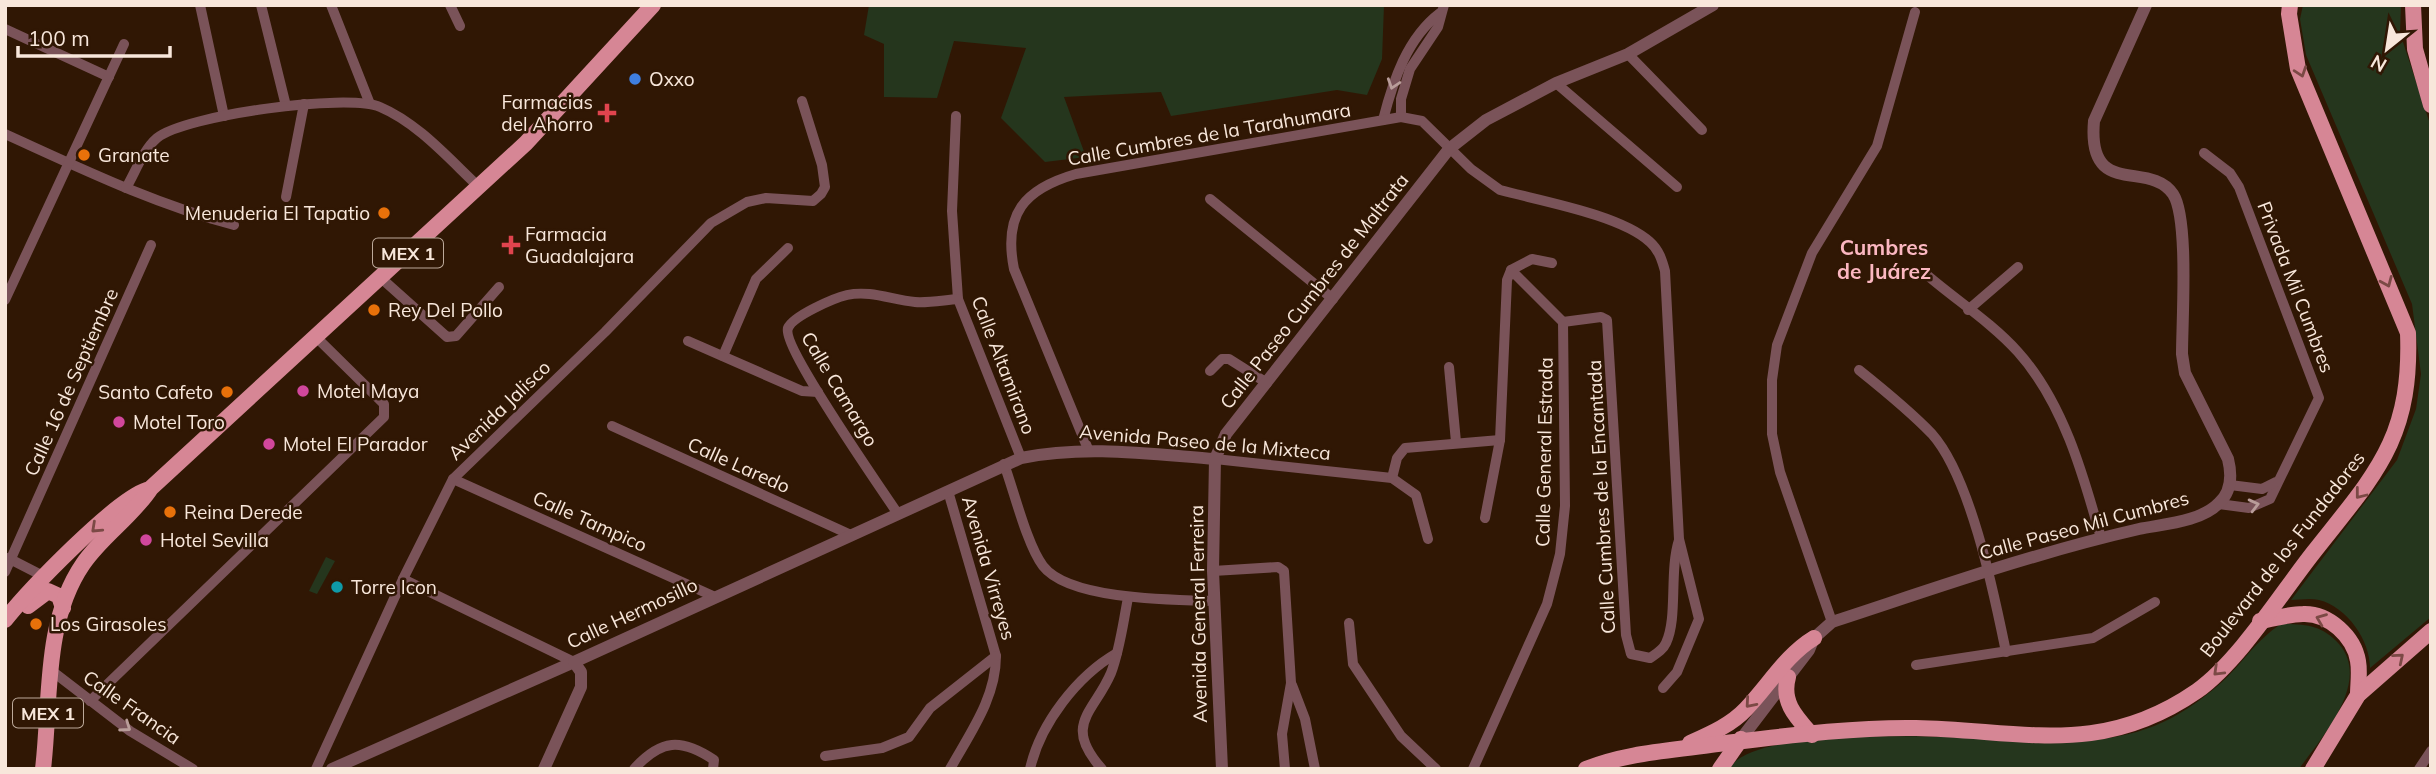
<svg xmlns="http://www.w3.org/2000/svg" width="2436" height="774" font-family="Mulish,sans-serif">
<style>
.green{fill:#25361d}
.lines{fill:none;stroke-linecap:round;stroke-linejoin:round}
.minor{stroke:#7a5359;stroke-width:10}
.tertiary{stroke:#7a5359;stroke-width:12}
.primary{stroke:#d68695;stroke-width:16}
.oneway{stroke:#7b4945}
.oneway2{stroke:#b99d9a}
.shop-dot{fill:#3f7fe0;stroke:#301704;stroke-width:2.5}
.health-dot{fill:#e0444e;stroke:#301704;stroke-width:2.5}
.food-dot{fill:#e8710a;stroke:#301704;stroke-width:2.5}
.hotel-dot{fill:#d1479c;stroke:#301704;stroke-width:2.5}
.culture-dot{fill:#0f9aa8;stroke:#301704;stroke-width:2.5}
.labels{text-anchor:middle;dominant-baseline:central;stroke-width:5;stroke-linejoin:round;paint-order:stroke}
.shield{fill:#301704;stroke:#bca99a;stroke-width:2}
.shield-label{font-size:18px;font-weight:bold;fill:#f8e7db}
.poi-label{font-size:19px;fill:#f8e7db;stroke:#301704;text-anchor:start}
.street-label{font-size:19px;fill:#f8e7db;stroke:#301704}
.neighbourhood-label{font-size:21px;font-weight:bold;fill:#fbb7c1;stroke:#301704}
</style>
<rect width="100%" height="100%" fill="#301704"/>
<g class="green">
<path d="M 869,5 L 1384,5 L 1382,59 L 1367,95 L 1337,90 L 1171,116 L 1161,92 L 1064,97 L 1086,157 L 1045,162 L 1001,118 L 1026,48 L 954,41 L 937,98 L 884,97 L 884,44 L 864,35 Z"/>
<path d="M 2303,5 L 2401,5 L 2400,33 L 2431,127 L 2431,617 L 2370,668 C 2370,640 2347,607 2319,600 C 2310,598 2299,600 2291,600 L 2397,460 L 2416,409 L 2421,374 L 2412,304 L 2306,55 L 2300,19 Z"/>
<path d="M 326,557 L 335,561 L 317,594 L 309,591 Z"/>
<path d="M 2281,624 C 2306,624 2322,625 2339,644 C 2372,682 2321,738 2299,769 L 1729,769 C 1759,717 2017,743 2077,741 C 2137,738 2175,723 2221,683 C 2242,664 2257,639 2281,624 Z"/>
</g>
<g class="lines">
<g class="minor">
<path d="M 200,5 L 224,116"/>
<path d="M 261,5 L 286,106"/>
<path d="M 331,5 L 370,104"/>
<path d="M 450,5 L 460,26"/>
<path d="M 5,29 L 109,77"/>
<path d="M 1628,54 L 1702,130"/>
<path d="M 1556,83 L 1677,187"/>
<path d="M 956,116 L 952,211 L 958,299 L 1021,458"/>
<path d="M 1401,117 L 1401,99 L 1410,69 L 1438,27 L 1444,5"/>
<path d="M 1383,120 C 1393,81 1407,38 1440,13"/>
<path d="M 5,134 C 80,168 154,204 234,225"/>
<path d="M 2204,153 L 2230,173 L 2239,187 L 2319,398 L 2270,499 L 2249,508 L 2219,504"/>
<path d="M 126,188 C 135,173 143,150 157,138 C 185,115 347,93 380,107 C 418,123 449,159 479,187"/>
<path d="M 286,197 L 304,104"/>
<path d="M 1210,199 L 1333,299"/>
<path d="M 1511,270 L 1532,259 L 1552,263"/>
<path d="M 1927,275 C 1956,300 1992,323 2018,352 C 2063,402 2083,474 2101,538"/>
<path d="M 381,278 L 447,337 L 456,336 L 499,287"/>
<path d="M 5,300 L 124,44"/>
<path d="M 1968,310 L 2018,267"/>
<path d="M 1563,322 L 1601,317 L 1607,320 L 1626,635 L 1631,654 L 1650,658 C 1656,654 1663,650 1666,643 C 1678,618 1669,571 1679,540"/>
<path d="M 688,341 L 802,391 L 818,392"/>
<path d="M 723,356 L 756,279 L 788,248"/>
<path d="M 1449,367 L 1456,442"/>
<path d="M 1859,370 C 1884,390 1910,411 1932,434 C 1971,478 1994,594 2006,652"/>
<path d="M 1210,371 L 1222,359 L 1229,359 L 1267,383"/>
<path d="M 612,426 L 851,535"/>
<path d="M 1088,449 L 1014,269 C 1003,214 1024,189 1076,174 L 1401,117 L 1422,121 L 1471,169 L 1500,190 C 1541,201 1621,215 1650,242 C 1659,250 1662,260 1665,271 L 1679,539 L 1699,619 L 1677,672 L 1663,688"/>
<path d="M 1215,459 L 1392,478 L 1416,495 L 1428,539"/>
<path d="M 1004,464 C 1014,491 1027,545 1043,566 C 1069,600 1173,600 1215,601"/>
<path d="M 1392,478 L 1397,458 L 1405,448 L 1500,440"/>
<path d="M 453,479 L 713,596"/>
<path d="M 2230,485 L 2262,489 L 2276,482"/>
<path d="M 948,491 L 996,656 C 996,698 970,733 950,769"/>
<path d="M 898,514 C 882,490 781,345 788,328 C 793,316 834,298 847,295 C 871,290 892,300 915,302 C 929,303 944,300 958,299"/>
<path d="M 8,558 L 45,577"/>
<path d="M 1213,571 L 1278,567 L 1284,571 L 1291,683 L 1282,734 L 1285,769"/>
<path d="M 5,572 L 151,245"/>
<path d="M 403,579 L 574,662"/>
<path d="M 1832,622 L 1780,472 L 1772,434 L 1772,380 L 1777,345 L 1812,253 L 1877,146 L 1915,12"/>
<path d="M 1349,623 L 1353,664 L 1401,736 L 1436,769"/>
<path d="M 1916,665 L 2093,638 L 2155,602"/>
<path d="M 52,671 L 130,731 L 193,769"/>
<path d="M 1292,685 L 1305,719 L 1315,769"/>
<path d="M 90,701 L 384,417 L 384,404 L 316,337"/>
<path d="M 825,756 L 882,748 L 909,737 L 930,708 L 996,656"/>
<path d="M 316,769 L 403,579 L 453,479 L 605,332 L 711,223 L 747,202 L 766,198 L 813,201 L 821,194 L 825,187 L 822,165 L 802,101"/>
<path d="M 634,769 C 661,739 681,738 714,760 L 713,769"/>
<path d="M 1030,769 C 1040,724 1077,676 1117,653"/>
<path d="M 1102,769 C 1062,724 1094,713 1111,673 C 1120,649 1123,623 1128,598"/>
<path d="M 1473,769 L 1547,604 L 1560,554 L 1565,506 L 1563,322 L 1511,270 L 1507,280 L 1500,440 L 1485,518"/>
<path d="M 2419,769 L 2431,751"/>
</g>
<g class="tertiary">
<path d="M 1741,739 L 1809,650 L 1814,638 L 1832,622 C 1933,589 2034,553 2139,529 C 2163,524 2201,522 2219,503 C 2232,491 2232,475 2228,459 L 2185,373 L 2182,354 C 2182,321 2189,218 2173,194 C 2149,159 2087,200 2094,121 L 2146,5"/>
<path d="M 332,769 L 574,662 L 1021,458 C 1086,445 1149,454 1215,459"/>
<path d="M 544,769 L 581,687 L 581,672 L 574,662"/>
<path d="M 1222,769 L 1213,571 L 1215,459 L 1226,434 L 1449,149 L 1486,120 L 1556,83 L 1628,54 L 1713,5"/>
</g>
<g class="primary">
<path d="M 2413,5 L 2415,49 L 2431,105"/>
<path d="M 28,606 L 48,591 L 59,596 L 63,608"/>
<path d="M 5,620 C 28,591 115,500 147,490"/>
<path d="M 2260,621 C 2274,619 2289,614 2303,614 C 2329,613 2354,637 2358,661 C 2360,672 2358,684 2358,695"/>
<path d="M 1788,677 C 1781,702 1796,717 1812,735"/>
<path d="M 1690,743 C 1710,734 1731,725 1746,709 C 1769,685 1786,655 1814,638"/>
<path d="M 43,769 C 51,703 43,622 83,564 C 102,536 132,517 151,488 L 526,143 L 653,5"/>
<path d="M 1586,769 C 1626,753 1668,751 1710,745 C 1778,737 1848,727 1916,728 C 2023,730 2100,758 2197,691 C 2239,661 2280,595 2313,553 C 2375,474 2412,440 2408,333 L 2298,69 L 2289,14 L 2290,5"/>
<path d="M 1720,769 L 1741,739"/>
<path d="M 2313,769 L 2358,695 L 2431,631"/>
</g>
</g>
<defs><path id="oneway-chevron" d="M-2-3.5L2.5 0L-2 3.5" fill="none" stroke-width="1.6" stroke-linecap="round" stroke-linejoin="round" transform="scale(1.75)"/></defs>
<g class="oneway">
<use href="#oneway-chevron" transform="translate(2301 72) rotate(71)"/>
<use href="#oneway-chevron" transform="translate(2387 282) rotate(67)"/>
<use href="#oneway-chevron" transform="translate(2360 494) rotate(128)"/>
<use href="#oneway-chevron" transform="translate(96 528) rotate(137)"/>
<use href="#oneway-chevron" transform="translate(2321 619) rotate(-158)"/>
<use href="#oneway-chevron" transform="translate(2399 658) rotate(-40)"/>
<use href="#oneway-chevron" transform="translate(2218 671) rotate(136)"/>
<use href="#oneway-chevron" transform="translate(1750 703) rotate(131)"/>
</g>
<g class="oneway2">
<use href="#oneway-chevron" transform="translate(1393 84) rotate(108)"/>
<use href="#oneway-chevron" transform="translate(2254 505) rotate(-14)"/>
<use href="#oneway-chevron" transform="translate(126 727) rotate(35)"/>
</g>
<circle class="shop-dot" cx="635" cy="79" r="7"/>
<g class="health-dot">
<path d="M603.5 102.5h7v7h7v7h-7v7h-7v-7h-7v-7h7z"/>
<path d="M507.5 234.5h7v7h7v7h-7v7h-7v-7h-7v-7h7z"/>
</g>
<g class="food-dot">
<circle cx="84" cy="155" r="7"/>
<circle cx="384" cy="213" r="7"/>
<circle cx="374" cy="310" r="7"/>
<circle cx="227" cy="392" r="7"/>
<circle cx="170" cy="512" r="7"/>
<circle cx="36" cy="624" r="7"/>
</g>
<g class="hotel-dot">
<circle cx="303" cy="391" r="7"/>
<circle cx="119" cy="422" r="7"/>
<circle cx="269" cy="444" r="7"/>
<circle cx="146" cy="540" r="7"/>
</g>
<circle class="culture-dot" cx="337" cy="587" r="7"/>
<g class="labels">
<g class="shield">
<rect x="373" y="238.5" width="70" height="29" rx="5"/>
<rect x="13" y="698.5" width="70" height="29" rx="5"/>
</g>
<g class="shield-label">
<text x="408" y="253">MEX 1</text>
<text x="48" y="713">MEX 1</text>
</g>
<g class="poi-label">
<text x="649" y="79">Oxxo</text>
<text x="593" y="102" text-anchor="end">Farmacias<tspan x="593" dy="22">del Ahorro</tspan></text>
<text x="98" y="155">Granate</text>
<text x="370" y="213" text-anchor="end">Menuderia El Tapatio</text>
<text x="525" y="234">Farmacia<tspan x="525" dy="22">Guadalajara</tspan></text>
<text x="388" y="310">Rey Del Pollo</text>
<text x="317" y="391">Motel Maya</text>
<text x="213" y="392" text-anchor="end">Santo Cafeto</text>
<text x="133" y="422">Motel Toro</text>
<text x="283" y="444">Motel El Parador</text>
<text x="184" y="512">Reina Derede</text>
<text x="160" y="540">Hotel Sevilla</text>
<text x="351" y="587">Torre Icon</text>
<text x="50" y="624">Los Girasoles</text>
</g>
<g class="street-label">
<text transform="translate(1209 134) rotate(-10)">Calle Cumbres de la Tarahumara</text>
<text transform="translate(2296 287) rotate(69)">Privada Mil Cumbres</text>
<text transform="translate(1314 291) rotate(-52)">Calle Paseo Cumbres de Maltrata</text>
<text transform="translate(1004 365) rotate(69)">Calle Altamirano</text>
<text transform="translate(71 382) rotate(-66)">Calle 16 de Septiembre</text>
<text transform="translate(840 389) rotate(59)">Calle Camargo</text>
<text transform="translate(499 410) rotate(-44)">Avenida Jalisco</text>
<text transform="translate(1205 442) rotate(5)">Avenida Paseo de la Mixteca</text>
<text transform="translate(1544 452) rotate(-89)">Calle General Estrada</text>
<text transform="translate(739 465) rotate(24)">Calle Laredo</text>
<text transform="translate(1601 497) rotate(-93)">Calle Cumbres de la Encantada</text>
<text transform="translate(590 521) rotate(24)">Calle Tampico</text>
<text transform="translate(2084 525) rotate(-15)">Calle Paseo Mil Cumbres</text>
<text transform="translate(2282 554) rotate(-52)">Boulevard de los Fundadores</text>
<text transform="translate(989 568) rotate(74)">Avenida Virreyes</text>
<text transform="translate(632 613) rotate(-25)">Calle Hermosillo</text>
<text transform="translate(1198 614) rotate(-91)">Avenida General Ferreira</text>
<text transform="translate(132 707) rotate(35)">Calle Francia</text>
</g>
<g class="neighbourhood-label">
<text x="1884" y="247">Cumbres<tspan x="1884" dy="24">de Juárez</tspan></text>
</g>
</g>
<rect width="2436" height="774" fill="none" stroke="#f8e7db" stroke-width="14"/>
<g transform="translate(2387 49) rotate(210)" stroke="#301704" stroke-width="5" paint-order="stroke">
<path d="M0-5L12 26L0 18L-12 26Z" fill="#f8e7db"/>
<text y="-10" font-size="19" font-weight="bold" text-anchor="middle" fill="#f8e7db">N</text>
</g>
<path d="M18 46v10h152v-10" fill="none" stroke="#f8e7db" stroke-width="3.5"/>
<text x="28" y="46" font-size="21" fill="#f8e7db" stroke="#301704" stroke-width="5" paint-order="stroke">100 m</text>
</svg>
